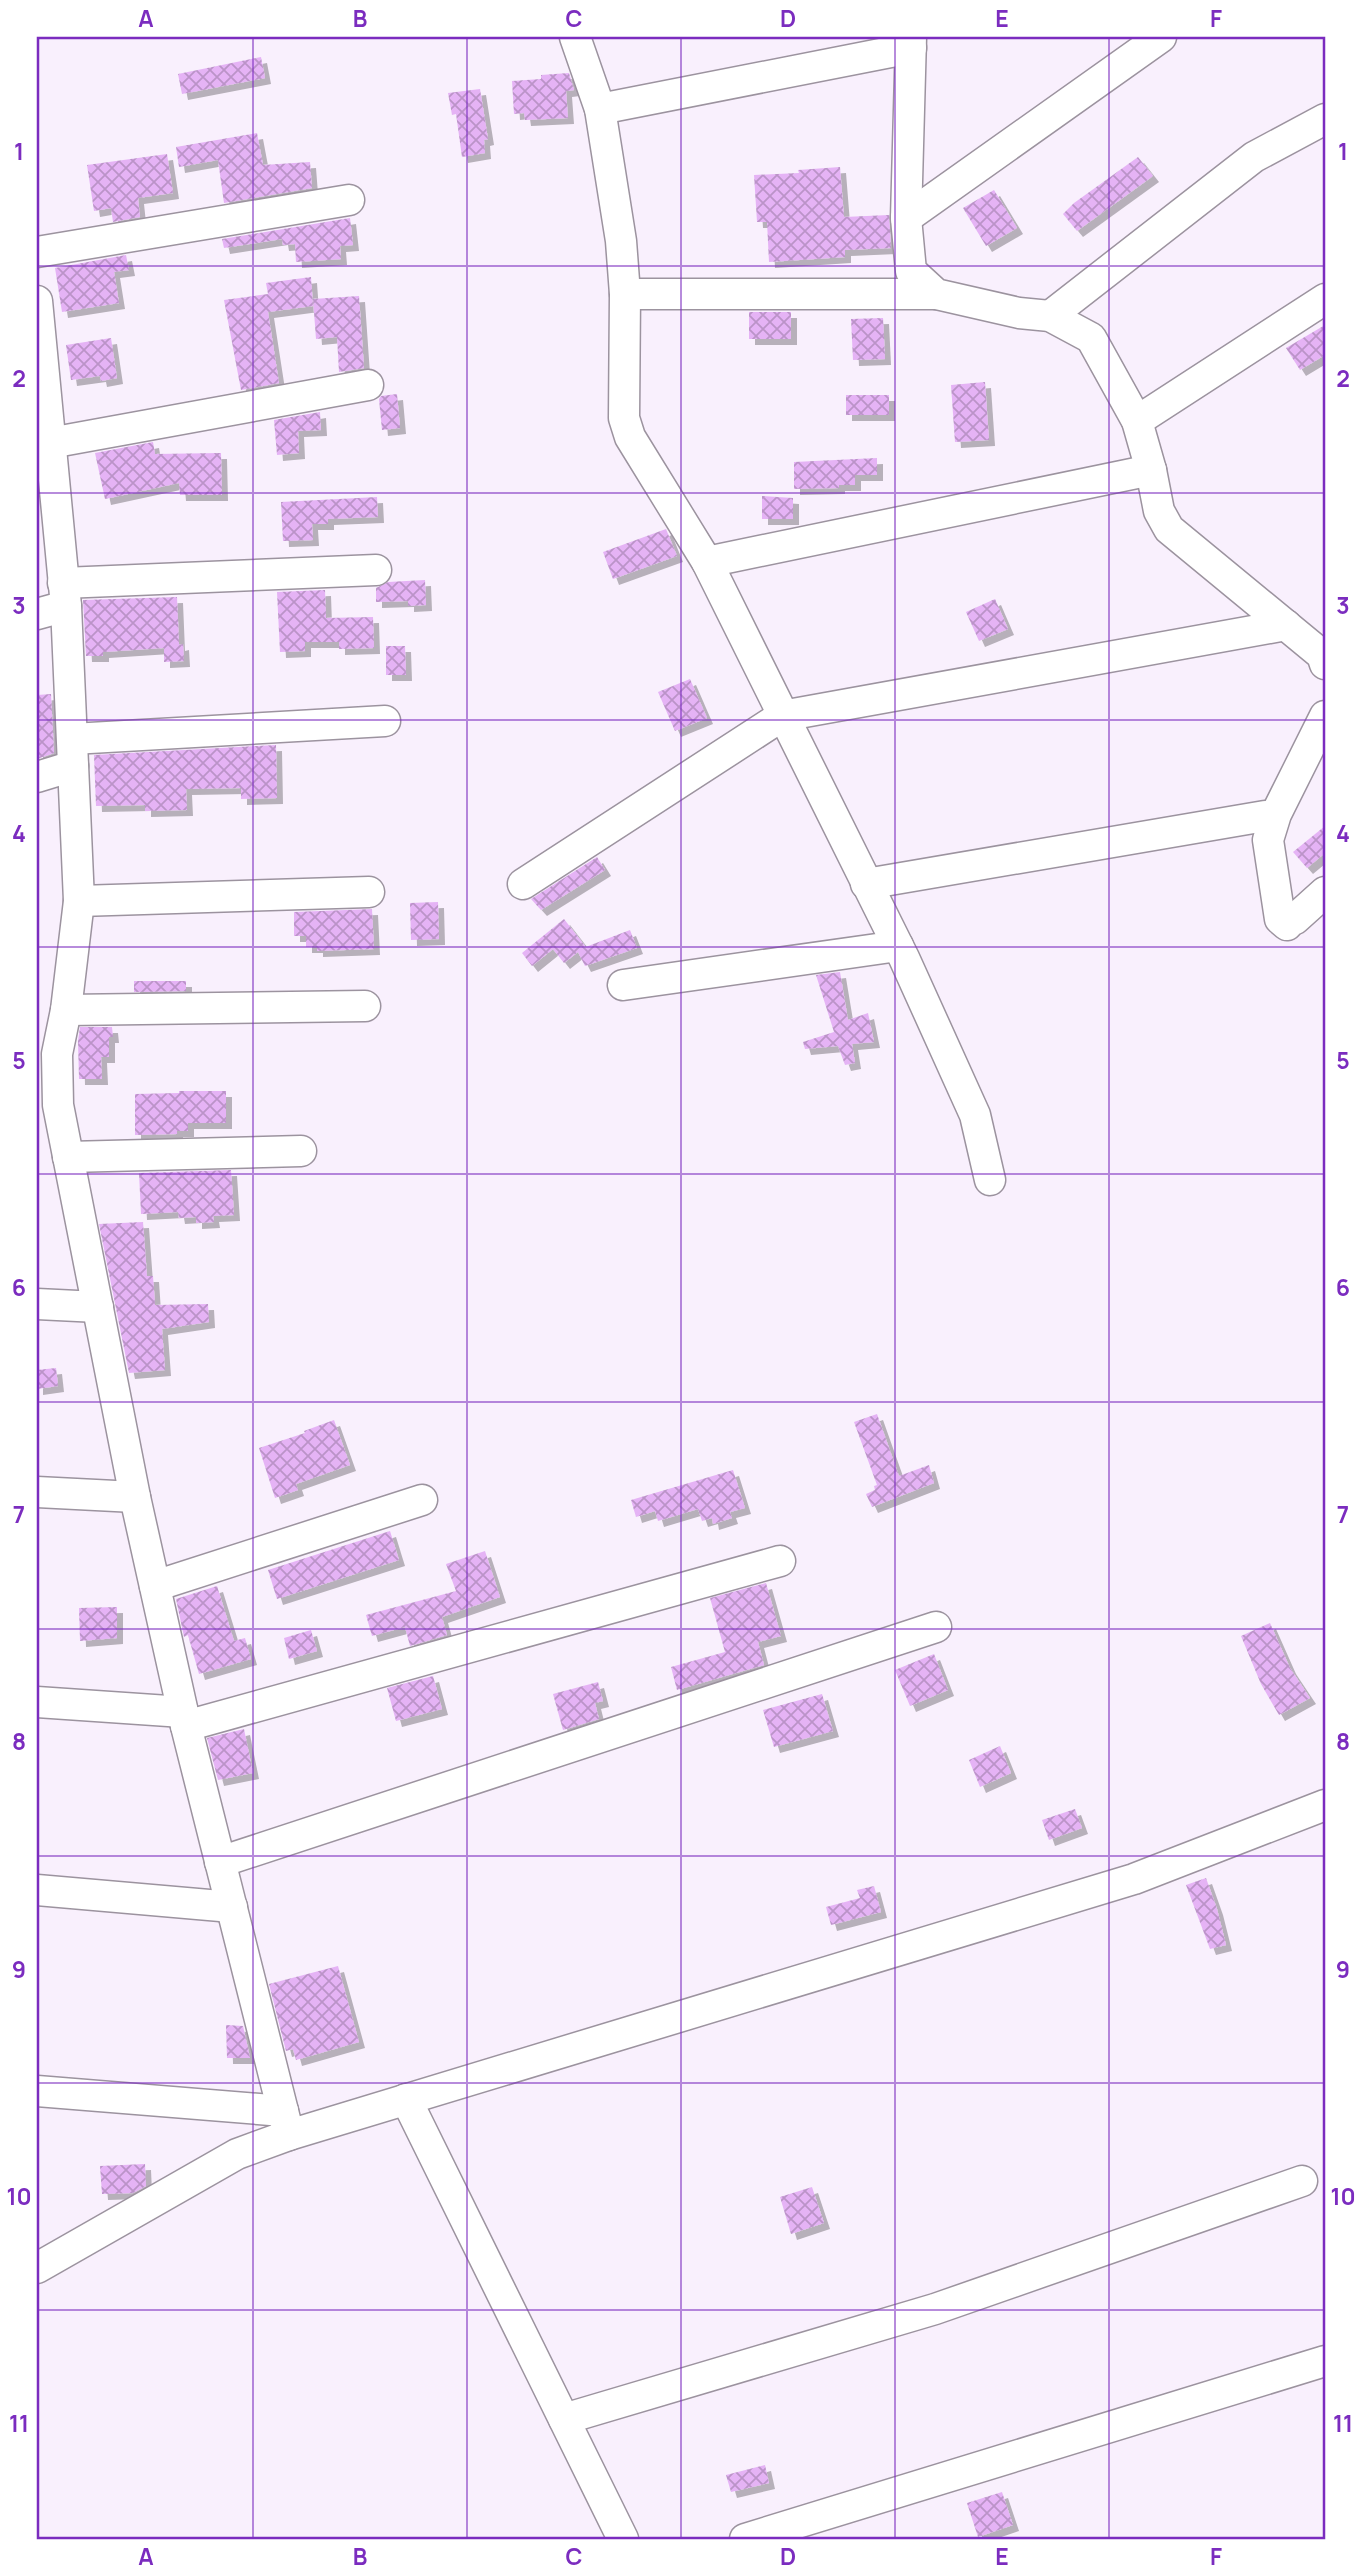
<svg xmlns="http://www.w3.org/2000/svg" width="1362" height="2576" font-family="Manrope,sans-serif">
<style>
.building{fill:url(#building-cross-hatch);filter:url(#shadow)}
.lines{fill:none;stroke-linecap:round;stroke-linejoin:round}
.minor-casing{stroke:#9c939f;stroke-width:33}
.minor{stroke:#fff;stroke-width:30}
.grid{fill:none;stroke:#7b2cbf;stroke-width:2;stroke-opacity:0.55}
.neatline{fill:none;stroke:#7b2cbf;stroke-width:2.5}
.grid-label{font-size:23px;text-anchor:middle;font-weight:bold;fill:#7b2cbf}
</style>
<defs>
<pattern id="building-cross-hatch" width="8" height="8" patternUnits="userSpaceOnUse" patternTransform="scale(1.75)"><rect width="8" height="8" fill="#e5b3f5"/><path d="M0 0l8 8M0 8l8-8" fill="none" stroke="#bb93c8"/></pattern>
<filter id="shadow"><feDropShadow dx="6" dy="6" stdDeviation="0" flood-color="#0004"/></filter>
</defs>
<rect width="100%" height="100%" fill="#f9f0fd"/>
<g class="building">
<path d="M 261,57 L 265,78 L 182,94 L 178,74 Z"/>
<path d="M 569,73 L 574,90 L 566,91 L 568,118 L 525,120 L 524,113 L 514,114 L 512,81 L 541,79 L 541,75 Z"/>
<path d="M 480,89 L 488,139 L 484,140 L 485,153 L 462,157 L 456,114 L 452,115 L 448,93 Z"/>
<path d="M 257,133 L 263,165 L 310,162 L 312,188 L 224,203 L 218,160 L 179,167 L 176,147 Z"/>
<path d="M 167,154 L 173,193 L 138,198 L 140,217 L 113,222 L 111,208 L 94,211 L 87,165 Z"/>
<path d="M 1138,157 L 1153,176 L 1077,231 L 1063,214 L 1074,203 Z"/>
<path d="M 840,167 L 844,217 L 889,215 L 891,248 L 845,250 L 845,257 L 769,262 L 767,222 L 757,222 L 754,175 L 799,173 L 798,170 Z"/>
<path d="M 994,190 L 1017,228 L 986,246 L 963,208 Z"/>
<path d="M 350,218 L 353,245 L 340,246 L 341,259 L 296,262 L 295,244 L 283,245 L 282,239 L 224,248 L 222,239 Z"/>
<path d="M 126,255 L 129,270 L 114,272 L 119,303 L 62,312 L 55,268 Z"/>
<path d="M 311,277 L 313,306 L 268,312 L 279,383 L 241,390 L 224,300 L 268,294 L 266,283 Z"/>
<path d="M 359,296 L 364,368 L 339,372 L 337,337 L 316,339 L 313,299 Z"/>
<rect x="749" y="312" width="42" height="27"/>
<path d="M 883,318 L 885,359 L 853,360 L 851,319 Z"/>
<path d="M 1325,325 L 1325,355 L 1300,370 L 1286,348 Z"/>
<path d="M 111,338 L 117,378 L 101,381 L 100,376 L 71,380 L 66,345 Z"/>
<path d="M 985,382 L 989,440 L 955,442 L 951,385 Z"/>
<path d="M 397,394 L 400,428 L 382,430 L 379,399 L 381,396 Z"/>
<rect x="846" y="395" width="43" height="20"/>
<path d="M 320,412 L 321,430 L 298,431 L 299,453 L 277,455 L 274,420 Z"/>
<path d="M 153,442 L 155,454 L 221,453 L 222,495 L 180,495 L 179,483 L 105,499 L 95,453 Z"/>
<path d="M 877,458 L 877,475 L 855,475 L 855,485 L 839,485 L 839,488 L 794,489 L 794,462 Z"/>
<path d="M 762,496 L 793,498 L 793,519 L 762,519 Z"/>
<path d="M 377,497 L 378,517 L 328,519 L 328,524 L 312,524 L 313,540 L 283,541 L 281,502 Z"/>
<path d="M 666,529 L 677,556 L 613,579 L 603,552 Z"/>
<path d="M 425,580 L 426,605 L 408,606 L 408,601 L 376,602 L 376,588 L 388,582 Z"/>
<path d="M 325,590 L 326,618 L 373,617 L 374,648 L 339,649 L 339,642 L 305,642 L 305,651 L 280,652 L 277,592 Z"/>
<path d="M 177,597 L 179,645 L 183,644 L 184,661 L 164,662 L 164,648 L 103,652 L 103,656 L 86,656 L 83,600 Z"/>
<path d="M 995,599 L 1008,629 L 979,641 L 966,612 Z"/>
<path d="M 386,646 L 405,646 L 406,675 L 386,675 Z"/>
<path d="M 690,679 L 707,718 L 675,731 L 658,692 Z"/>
<path d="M 51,694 L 54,753 L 37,759 L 37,695 Z"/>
<path d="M 276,745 L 277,798 L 241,799 L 241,788 L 186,789 L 187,810 L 145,811 L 145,805 L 96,806 L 94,755 Z"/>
<path d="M 1325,826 L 1325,853 L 1307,868 L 1293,852 Z"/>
<path d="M 597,857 L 605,870 L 541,910 L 531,899 Z"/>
<path d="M 438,902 L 439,939 L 411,940 L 410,903 Z"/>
<path d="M 372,909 L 374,949 L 317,951 L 317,947 L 306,947 L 306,936 L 294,936 L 294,912 Z"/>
<path d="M 564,919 L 585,946 L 583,948 L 630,930 L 637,948 L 585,966 L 578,952 L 564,963 L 553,949 L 532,966 L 522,953 Z"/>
<path d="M 840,972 L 848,1020 L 868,1013 L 874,1042 L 852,1044 L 855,1063 L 845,1065 L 838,1046 L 805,1049 L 803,1042 L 834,1032 L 816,975 Z"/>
<path d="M 134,981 L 186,981 L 186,991 L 134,992 Z"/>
<path d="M 80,1027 L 112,1027 L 113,1037 L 109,1037 L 109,1057 L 101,1057 L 102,1079 L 79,1079 L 78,1041 Z"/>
<path d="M 179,1091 L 226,1091 L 226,1123 L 188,1123 L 188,1131 L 177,1131 L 177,1134 L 135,1135 L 135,1094 L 179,1093 Z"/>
<path d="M 231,1170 L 234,1215 L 213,1216 L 214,1222 L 196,1223 L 196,1217 L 179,1218 L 178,1212 L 141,1214 L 139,1173 Z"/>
<path d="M 143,1222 L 147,1276 L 153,1276 L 155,1305 L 208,1304 L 209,1322 L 162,1329 L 165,1370 L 129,1373 L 99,1224 Z"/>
<path d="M 56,1368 L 58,1386 L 37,1389 L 37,1370 Z"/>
<path d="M 877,1414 L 899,1476 L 929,1465 L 934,1483 L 872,1507 L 866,1494 L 875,1490 L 874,1486 L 877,1485 L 854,1422 Z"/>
<path d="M 334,1420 L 350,1465 L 296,1484 L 298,1490 L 275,1498 L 259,1448 L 305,1433 L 304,1431 Z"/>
<path d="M 733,1470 L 745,1508 L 730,1512 L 732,1518 L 713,1524 L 712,1518 L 702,1521 L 698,1509 L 658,1521 L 655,1511 L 636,1517 L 631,1500 Z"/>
<path d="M 390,1531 L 399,1560 L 277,1599 L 268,1570 Z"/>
<path d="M 485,1551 L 500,1597 L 442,1617 L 447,1635 L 410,1646 L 405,1627 L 372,1636 L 366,1615 L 456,1591 L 446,1564 Z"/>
<path d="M 766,1583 L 781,1636 L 758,1642 L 764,1665 L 677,1690 L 671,1667 L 725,1652 L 710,1598 Z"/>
<path d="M 217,1586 L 234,1641 L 245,1638 L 251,1659 L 199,1674 L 188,1635 L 184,1637 L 176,1599 Z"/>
<path d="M 117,1607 L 117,1638 L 80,1641 L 79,1608 Z"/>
<path d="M 1270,1623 L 1290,1668 L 1310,1698 L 1279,1715 L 1261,1684 L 1241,1636 Z"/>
<path d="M 311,1630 L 317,1651 L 289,1659 L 284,1638 Z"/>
<path d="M 934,1654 L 948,1690 L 910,1706 L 895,1670 Z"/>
<path d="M 433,1676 L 442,1709 L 396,1721 L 387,1688 Z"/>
<path d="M 598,1682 L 603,1701 L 595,1703 L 599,1719 L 563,1730 L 553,1694 Z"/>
<path d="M 822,1694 L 833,1731 L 774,1747 L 763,1710 Z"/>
<path d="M 244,1729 L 253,1773 L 218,1780 L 207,1738 Z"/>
<path d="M 1000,1746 L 1011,1773 L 980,1787 L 969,1760 Z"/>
<path d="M 1075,1809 L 1082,1828 L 1049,1840 L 1042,1820 Z"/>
<path d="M 1206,1878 L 1217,1909 L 1226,1945 L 1210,1949 L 1186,1885 Z"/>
<path d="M 874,1886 L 881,1912 L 831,1925 L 826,1907 L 860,1898 L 857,1890 Z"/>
<path d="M 338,1966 L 359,2042 L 296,2060 L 293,2049 L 286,2051 L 269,1984 Z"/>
<path d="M 226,2025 L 243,2026 L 250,2058 L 227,2058 Z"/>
<path d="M 145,2164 L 146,2186 L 133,2193 L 102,2194 L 100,2166 Z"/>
<path d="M 812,2187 L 824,2223 L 791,2234 L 780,2197 Z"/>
<path d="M 765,2465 L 769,2483 L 731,2492 L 726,2475 Z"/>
<path d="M 1002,2492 L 1013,2525 L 978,2537 L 967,2503 Z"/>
</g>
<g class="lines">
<defs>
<g id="minor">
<path d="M 575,37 L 600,109 L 621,241 L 625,294 L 624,418 L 630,437 L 707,562 L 904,958 L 975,1115 L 990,1180"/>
<path d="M 911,37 L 906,218 L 911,271 L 936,294 L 1019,313 L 1050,316 L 1091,338 L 1137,421 L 1151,470 L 1159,511 L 1169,529 L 1322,655 L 1325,664"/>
<path d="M 600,109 L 911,48"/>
<path d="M 906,218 L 1161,37"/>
<path d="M 37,252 L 349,200"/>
<path d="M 625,294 L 936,294"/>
<path d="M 37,301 L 66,606 L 79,901 L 66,1010 L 57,1054 L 58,1105 L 135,1497 L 186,1726 L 289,2135"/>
<path d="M 1050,316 L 1254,157 L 1325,119"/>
<path d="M 1137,421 L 1325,299"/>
<path d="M 50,443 L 368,385"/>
<path d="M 707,562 L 1151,470"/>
<path d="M 63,583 L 376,570"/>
<path d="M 37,614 L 66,606"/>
<path d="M 72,739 L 385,721"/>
<path d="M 37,777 L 73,766"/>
<path d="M 523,884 L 782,716 L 1286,625"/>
<path d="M 866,884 L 1265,816"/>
<path d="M 79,901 L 369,892"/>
<path d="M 1295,919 L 1325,892"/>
<path d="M 1287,925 L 1280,919 L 1268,840 L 1276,814 L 1325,716"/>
<path d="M 623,985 L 898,946"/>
<path d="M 66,1010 L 365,1006"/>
<path d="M 68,1157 L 301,1151"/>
<path d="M 37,1304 L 98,1307"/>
<path d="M 37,1492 L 135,1497"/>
<path d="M 155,1586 L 422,1500"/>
<path d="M 37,1702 L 183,1712"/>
<path d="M 186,1726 L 780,1561"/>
<path d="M 220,1862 L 936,1627"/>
<path d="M 37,1890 L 232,1907"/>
<path d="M 37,2091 L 283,2111"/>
<path d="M 406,2099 L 623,2539"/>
<path d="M 37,2268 L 237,2154 L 289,2135 L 1134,1879 L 1325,1805"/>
<path d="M 564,2419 L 935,2309 L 1302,2181"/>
<path d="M 745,2539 L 1325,2361"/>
</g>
</defs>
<use href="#minor" class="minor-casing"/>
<use href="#minor" class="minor"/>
</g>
<path class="grid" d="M 253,37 L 253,2539M 467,37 L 467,2539M 681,37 L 681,2539M 895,37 L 895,2539M 1109,37 L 1109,2539M 37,266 L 1325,266M 37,493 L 1325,493M 37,720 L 1325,720M 37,947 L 1325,947M 37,1174 L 1325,1174M 37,1402 L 1325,1402M 37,1629 L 1325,1629M 37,1856 L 1325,1856M 37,2083 L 1325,2083M 37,2310 L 1325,2310"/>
<rect width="1362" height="2576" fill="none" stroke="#ffffff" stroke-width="77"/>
<rect x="38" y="38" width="1286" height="2500" class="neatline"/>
<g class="grid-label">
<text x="146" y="27">A</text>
<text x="360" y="27">B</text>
<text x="574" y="27">C</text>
<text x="788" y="27">D</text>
<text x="1002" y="27">E</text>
<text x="1216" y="27">F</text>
<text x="19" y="160">1</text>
<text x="1343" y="160">1</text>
<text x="19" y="387">2</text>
<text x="1343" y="387">2</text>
<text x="19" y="614">3</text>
<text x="1343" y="614">3</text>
<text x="19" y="842">4</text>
<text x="1343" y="842">4</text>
<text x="19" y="1069">5</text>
<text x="1343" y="1069">5</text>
<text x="19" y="1296">6</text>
<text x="1343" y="1296">6</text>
<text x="19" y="1523">7</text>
<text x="1343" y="1523">7</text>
<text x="19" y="1750">8</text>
<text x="1343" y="1750">8</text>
<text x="19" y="1978">9</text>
<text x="1343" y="1978">9</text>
<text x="19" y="2205">10</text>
<text x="1343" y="2205">10</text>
<text x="19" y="2432">11</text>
<text x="1343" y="2432">11</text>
<text x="146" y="2565">A</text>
<text x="360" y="2565">B</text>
<text x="574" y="2565">C</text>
<text x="788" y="2565">D</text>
<text x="1002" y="2565">E</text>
<text x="1216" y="2565">F</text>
</g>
</svg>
